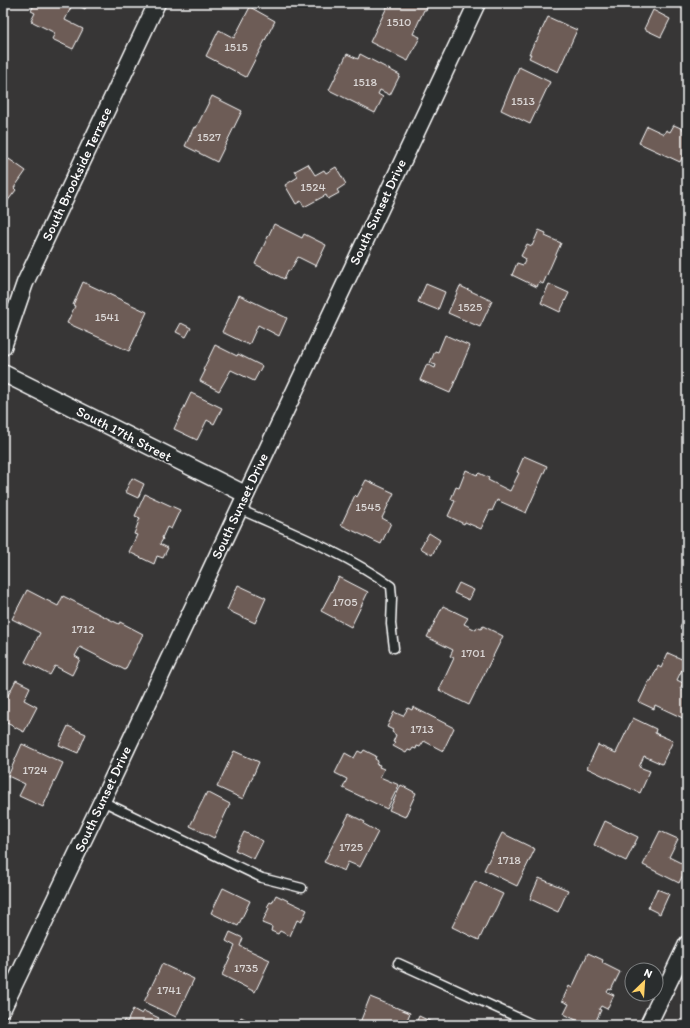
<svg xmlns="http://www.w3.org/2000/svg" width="690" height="1028" font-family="Itim,sans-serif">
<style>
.building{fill:#6d5b56;stroke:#fff}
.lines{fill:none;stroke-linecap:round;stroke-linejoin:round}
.service-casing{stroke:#fff;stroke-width:11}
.minor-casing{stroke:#fff;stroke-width:19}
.service{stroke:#2a2d2e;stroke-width:8}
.minor{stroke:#2a2d2e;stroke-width:16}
.labels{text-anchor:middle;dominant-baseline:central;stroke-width:4;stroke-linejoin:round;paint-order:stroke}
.number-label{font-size:12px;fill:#dad6d5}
.street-label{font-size:14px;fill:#fff;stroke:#2a2d2e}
</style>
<rect width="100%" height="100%" fill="#373636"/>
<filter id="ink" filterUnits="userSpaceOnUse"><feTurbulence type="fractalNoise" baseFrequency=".025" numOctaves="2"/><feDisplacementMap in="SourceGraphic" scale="8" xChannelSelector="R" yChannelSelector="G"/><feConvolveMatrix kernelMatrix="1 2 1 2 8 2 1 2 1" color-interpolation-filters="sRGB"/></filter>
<g filter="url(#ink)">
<g class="building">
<path d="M 35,3 L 88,3 L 85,9 L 73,3 L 65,20 L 83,29 L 73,49 L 52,39 L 55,33 L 31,21 L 35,13 L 31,11 Z"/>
<path d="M 389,3 L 429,3 L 426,10 L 424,10 L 413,34 L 420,37 L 408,61 L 370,42 Z"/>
<path d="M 250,7 L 275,21 L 246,77 L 206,56 L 219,30 L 234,38 Z"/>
<path d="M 653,10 L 670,19 L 661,37 L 644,29 Z"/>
<path d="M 548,17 L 577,30 L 558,72 L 529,58 L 531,54 L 529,54 L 535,41 L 536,42 Z"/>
<path d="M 347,54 L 358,59 L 360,54 L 400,75 L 390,95 L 380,90 L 378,94 L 383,97 L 375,113 L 329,90 Z"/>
<path d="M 519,67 L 550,82 L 530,124 L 501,110 Z"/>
<path d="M 212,96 L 242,111 L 217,162 L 185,146 L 194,127 L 196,128 Z"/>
<path d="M 674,125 L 687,131 L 687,148 L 680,162 L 639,143 L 647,126 L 664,134 L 666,130 L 670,132 Z"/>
<path d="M 9,159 L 26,171 L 14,188 L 16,190 L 3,207 L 3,167 Z"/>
<path d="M 308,164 L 315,175 L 324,170 L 326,173 L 336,167 L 346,184 L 337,190 L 339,193 L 328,199 L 326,195 L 304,207 L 301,201 L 296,204 L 285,185 L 298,177 L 295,171 Z"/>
<path d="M 274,224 L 302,238 L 304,234 L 326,245 L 316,266 L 298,257 L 290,271 L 288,270 L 284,279 L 255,264 Z"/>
<path d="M 539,230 L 546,233 L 545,236 L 561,243 L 543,284 L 539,282 L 537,287 L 512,275 L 517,263 L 523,265 L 526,259 L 521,256 L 527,244 L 532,246 Z"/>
<path d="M 83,282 L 147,312 L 129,351 L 67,323 L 75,306 L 73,305 Z"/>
<path d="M 426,284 L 445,292 L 438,310 L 418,302 Z"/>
<path d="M 549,284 L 569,293 L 560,312 L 541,303 Z"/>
<path d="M 460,286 L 492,301 L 480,327 L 448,313 Z"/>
<path d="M 239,295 L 287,318 L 279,336 L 258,325 L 249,345 L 222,332 Z"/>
<path d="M 181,323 L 191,328 L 186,337 L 176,332 Z"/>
<path d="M 445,335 L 470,346 L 450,393 L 420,380 L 427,364 L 435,368 L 436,365 L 430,363 L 435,351 L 438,352 Z"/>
<path d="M 215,345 L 237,356 L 238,354 L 262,366 L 254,381 L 231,370 L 219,391 L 200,381 L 205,371 L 203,370 Z"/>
<path d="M 191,393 L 222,408 L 214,424 L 207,420 L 197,440 L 174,429 Z"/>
<path d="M 524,456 L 547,466 L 526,513 L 497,500 L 492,511 L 490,510 L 481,529 L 465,522 L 464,524 L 448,516 L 455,501 L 451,499 L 456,487 L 459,488 L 466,470 L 477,475 L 479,473 L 489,478 L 488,480 L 510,491 L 519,473 L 517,472 Z"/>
<path d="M 132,478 L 144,484 L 138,498 L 125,492 Z"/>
<path d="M 366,480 L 394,493 L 382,518 L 391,523 L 381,544 L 341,525 L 355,495 L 357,497 Z"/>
<path d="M 145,494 L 180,510 L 171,529 L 167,527 L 162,538 L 163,539 L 160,544 L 168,548 L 163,558 L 157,556 L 154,564 L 129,552 L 137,535 L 134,534 L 140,518 L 135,516 Z"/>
<path d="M 429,533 L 440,540 L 432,555 L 420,548 Z"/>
<path d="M 339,577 L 368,592 L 351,627 L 321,611 Z"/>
<path d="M 459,583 L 474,590 L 469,600 L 454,593 Z"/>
<path d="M 238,585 L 266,598 L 255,623 L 227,610 Z"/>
<path d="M 27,590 L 58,606 L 63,596 L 119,624 L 120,622 L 143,634 L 125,670 L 80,647 L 75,656 L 80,659 L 72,675 L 55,666 L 50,675 L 25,662 L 40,633 L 12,619 Z"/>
<path d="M 443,606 L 468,618 L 464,624 L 476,630 L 477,627 L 481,629 L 483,626 L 503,636 L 469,705 L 439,690 L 454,658 L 450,656 L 453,650 L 427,637 Z"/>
<path d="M 687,612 L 687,631 L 680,628 Z"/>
<path d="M 668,653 L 686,661 L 677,680 L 683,683 L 680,689 L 687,692 L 687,720 L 655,705 L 654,709 L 639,702 L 649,681 L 651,681 L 658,666 L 661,668 Z"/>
<path d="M 16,680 L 30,687 L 24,700 L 37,707 L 24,732 L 3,721 L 3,705 Z"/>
<path d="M 413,707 L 454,728 L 443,751 L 424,741 L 420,747 L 417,746 L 416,749 L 413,748 L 411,751 L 408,750 L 406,753 L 393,746 L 395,743 L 393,742 L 396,735 L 392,732 L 393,730 L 387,727 L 394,712 L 403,716 L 408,708 L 412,710 Z"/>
<path d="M 633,718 L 656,729 L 655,733 L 673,741 L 662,764 L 644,756 L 639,767 L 650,771 L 640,793 L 587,768 L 598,745 L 616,753 Z"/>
<path d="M 68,726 L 86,734 L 78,753 L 59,745 Z"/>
<path d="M 22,744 L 63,763 L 43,807 L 19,796 L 25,784 L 8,776 Z"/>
<path d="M 364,750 L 376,756 L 375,759 L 378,761 L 376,764 L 380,765 L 379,767 L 384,769 L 380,777 L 399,785 L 387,809 L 343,788 L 347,779 L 335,773 L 345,753 L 354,758 L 358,751 L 362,753 Z"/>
<path d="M 234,751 L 259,762 L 243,799 L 217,787 Z"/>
<path d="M 401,785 L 416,793 L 405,817 L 389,810 Z"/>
<path d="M 207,792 L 230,804 L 214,838 L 190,826 Z"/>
<path d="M 349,814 L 365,822 L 364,824 L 378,832 L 360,867 L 348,862 L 344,871 L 324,862 Z"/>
<path d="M 605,821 L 638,837 L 626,861 L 594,845 Z"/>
<path d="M 660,831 L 678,839 L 669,857 L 687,866 L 679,883 L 643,865 Z"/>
<path d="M 244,832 L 263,841 L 254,859 L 235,850 Z"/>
<path d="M 502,833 L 535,849 L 517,886 L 484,870 Z"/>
<path d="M 539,878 L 568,890 L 558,912 L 530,899 Z"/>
<path d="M 475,881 L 503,894 L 491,918 L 490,917 L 479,940 L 452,927 Z"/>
<path d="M 223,888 L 250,901 L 238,926 L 211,913 Z"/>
<path d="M 657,889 L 669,894 L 660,914 L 648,908 Z"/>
<path d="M 276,895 L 307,910 L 301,922 L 297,920 L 290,936 L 280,931 L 278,934 L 271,931 L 272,927 L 262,923 L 269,908 L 267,907 L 270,902 L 272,903 Z"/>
<path d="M 230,932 L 243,938 L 240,946 L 270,960 L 255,992 L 222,975 L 235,946 L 226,941 Z"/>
<path d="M 588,953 L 603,960 L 602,963 L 620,972 L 611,990 L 609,989 L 607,992 L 614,995 L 607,1009 L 601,1006 L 599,1009 L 601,1010 L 594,1025 L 586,1025 L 564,1014 L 569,1004 L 562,1001 L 569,986 L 572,988 Z"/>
<path d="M 162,964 L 194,979 L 176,1017 L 144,1002 Z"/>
<path d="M 370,997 L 410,1013 L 405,1025 L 359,1025 Z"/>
<path d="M 133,1009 L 142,1014 L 144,1011 L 159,1018 L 157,1021 L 166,1025 L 122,1025 L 124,1020 L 127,1022 Z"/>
<path d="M 419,1016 L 438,1025 L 415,1025 Z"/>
<path d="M 241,1017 L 257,1025 L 237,1025 Z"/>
</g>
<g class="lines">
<defs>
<g id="service">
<path d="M 239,509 C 290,532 345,553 391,586 L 392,598 L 391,624 L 394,648"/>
<path d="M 102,801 L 262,878 L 302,888"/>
<path d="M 398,963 L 534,1025"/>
</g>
<g id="minor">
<path d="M 3,347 L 25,283 L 157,3"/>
<path d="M 3,373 L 245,494"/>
<path d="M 3,1008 L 102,801 L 477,3"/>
<path d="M 648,1025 L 687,944"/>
</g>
</defs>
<use href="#service" class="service-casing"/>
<use href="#minor" class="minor-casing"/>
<use href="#service" class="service"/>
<use href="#minor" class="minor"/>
</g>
</g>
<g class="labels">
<g class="number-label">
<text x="399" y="22">1510</text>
<text x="236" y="47">1515</text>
<text x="365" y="82">1518</text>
<text x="523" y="101">1513</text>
<text x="209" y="137">1527</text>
<text x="313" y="187">1524</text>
<text x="470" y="307">1525</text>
<text x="107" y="317">1541</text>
<text x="368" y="507">1545</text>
<text x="345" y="602">1705</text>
<text x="83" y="629">1712</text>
<text x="473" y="653">1701</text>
<text x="422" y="729">1713</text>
<text x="35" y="770">1724</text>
<text x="351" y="847">1725</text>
<text x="509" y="860">1718</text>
<text x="246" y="968">1735</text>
<text x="169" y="990">1741</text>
</g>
<g class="street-label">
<text transform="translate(77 174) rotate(-65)">South Brookside Terrace</text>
<text transform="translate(378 212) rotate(-65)">South Sunset Drive</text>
<text transform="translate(124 434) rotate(27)">South 17th Street</text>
<text transform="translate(240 506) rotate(-65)">South Sunset Drive</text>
<text transform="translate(103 799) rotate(-65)">South Sunset Drive</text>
</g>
</g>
<rect width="690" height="1028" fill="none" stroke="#2a2d2e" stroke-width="16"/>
<rect x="8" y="8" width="674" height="1012" fill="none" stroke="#fff" stroke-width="1.5" filter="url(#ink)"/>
<g transform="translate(644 982) rotate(25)"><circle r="19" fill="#2a2d2e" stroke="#7f8182"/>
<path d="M0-3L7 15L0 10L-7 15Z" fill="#ffd166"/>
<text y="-6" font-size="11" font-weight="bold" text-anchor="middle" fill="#ffffff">N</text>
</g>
</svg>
